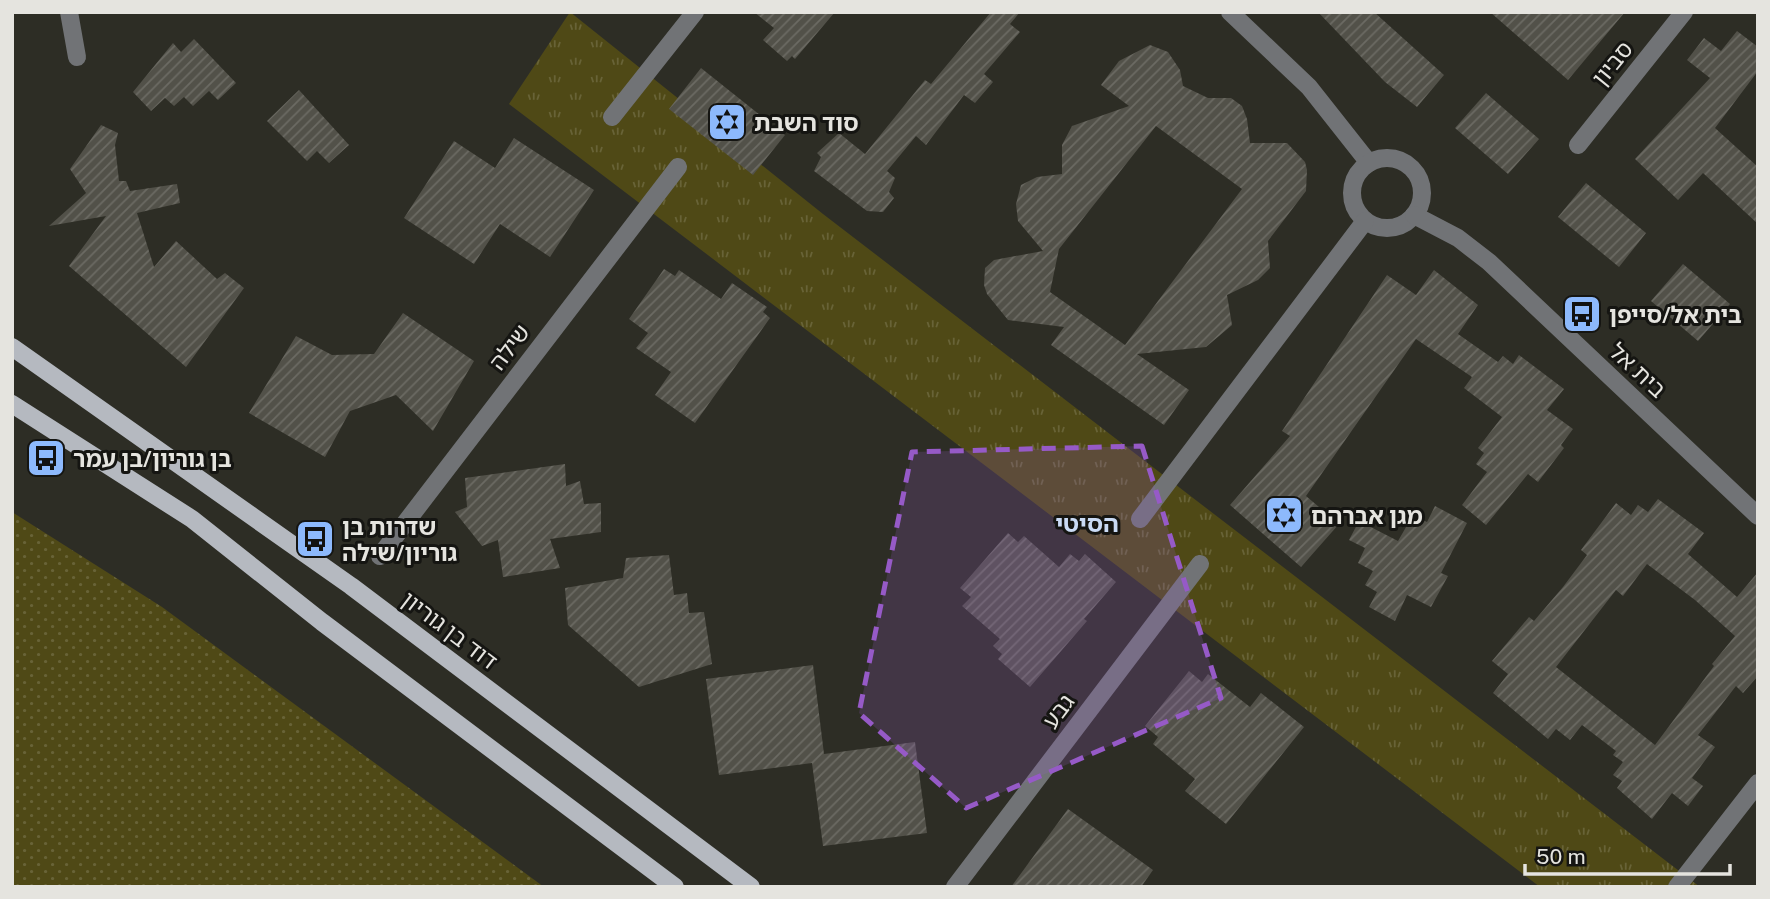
<svg xmlns="http://www.w3.org/2000/svg" width="1770" height="899" font-family="'Public Sans','Noto Sans Hebrew',sans-serif">
<style>
.grass{fill:url(#grass-dots)}
.park{fill:url(#park-tufts)}
.building{fill:url(#building-hatch);fill-rule:evenodd}
.lines{fill:none;stroke-linecap:round;stroke-linejoin:round}
.minor{stroke:#717376;stroke-width:18}
.major{stroke:#b5b9c0;stroke-width:18}
.marked{fill:#965ac7;fill-opacity:0.2;stroke:#965ac7;stroke-width:5;stroke-dasharray:14 9;stroke-linejoin:round}
.labels{text-anchor:middle;dominant-baseline:central;stroke-width:6;stroke-linejoin:round;paint-order:stroke}
.street-label{font-size:23px;fill:#e5e4df;stroke:#151512}
.poi-label{font-size:23px;font-weight:bold;fill:#e5e4df;stroke:#151512;text-anchor:start}
.neighbourhood-label{font-size:24px;font-weight:bold;fill:#cadbf5;stroke:#151512}
</style>
<defs>
<pattern id="grass-dots" width="8" height="8" patternUnits="userSpaceOnUse" patternTransform="scale(1.75)"><rect width="8" height="8" fill="#4f4916"/><path d="M2 2h.1M6 6h.1" fill="none" stroke="#686337" stroke-width="1.8" stroke-linecap="round"/></pattern>
<pattern id="park-tufts" width="24" height="20" patternUnits="userSpaceOnUse" patternTransform="scale(1.75)"><rect width="24" height="20" fill="#4f4916"/><path d="M3 7l-1-3M5 7V3M7 7l1-3M15 17l-1-3M17 17v-4M19 17l1-3" fill="none" stroke="#686337"/></pattern>
<pattern id="building-hatch" width="6" height="6" patternUnits="userSpaceOnUse" patternTransform="scale(1.75)"><rect width="6" height="6" fill="#525149"/><path d="M-1 1l2-2M0 6l6-6M5 7l2-2" fill="none" stroke="#6b6a63"/></pattern>
</defs>
<rect width="100%" height="100%" fill="#2d2d25"/>
<path class="grass" d="M 12,512 L 162,607 L 544,887 L 12,887 Z"/>
<path class="park" d="M 570,12 L 823,214 L 1700,887 L 1540,887 L 509,104 Z"/>
<g class="building">
<path d="M 754,12 L 835,12 L 795,59 L 792,56 L 787,61 L 763,40 L 774,28 Z"/>
<path d="M 991,12 L 1020,12 L 1010,24 L 1020,32 L 984,74 L 993,82 L 975,103 L 964,95 L 926,145 L 916,136 L 887,171 L 895,178 L 889,192 L 894,198 L 883,212 L 867,211 L 814,171 L 821,157 L 817,153 L 839,133 L 865,154 L 925,80 L 931,84 Z"/>
<path d="M 1318,12 L 1374,12 L 1444,75 L 1417,107 L 1385,82 Z"/>
<path d="M 1490,12 L 1625,12 L 1568,80 Z"/>
<path d="M 1737,31 L 1758,47 L 1758,71 L 1715,128 L 1758,167 L 1758,224 L 1703,173 L 1678,200 L 1635,159 L 1710,78 L 1687,60 L 1704,38 L 1721,51 Z"/>
<path d="M 194,39 L 236,83 L 218,100 L 209,91 L 193,106 L 184,97 L 174,106 L 165,98 L 151,111 L 133,92 L 173,43 L 181,52 Z"/>
<path d="M 1150,45 L 1168,52 L 1180,70 L 1183,86 L 1208,98 L 1231,98 L 1242,106 L 1247,119 L 1250,143 L 1287,143 L 1305,162 L 1307,170 L 1306,191 L 1268,241 L 1270,268 L 1258,280 L 1227,295 L 1232,325 L 1206,347 L 1137,354 L 1189,390 L 1164,425 L 1051,345 L 1064,327 L 1008,320 L 987,294 L 984,285 L 985,268 L 994,260 L 1043,251 L 1018,221 L 1016,204 L 1021,185 L 1037,177 L 1062,174 L 1062,145 L 1072,126 L 1129,106 L 1101,85 L 1119,61 ZM 1156,126 L 1242,189 L 1125,345 L 1050,292 L 1059,249 Z"/>
<path d="M 701,68 L 785,135 L 753,175 L 669,109 Z"/>
<path d="M 299,90 L 349,145 L 329,163 L 317,151 L 307,161 L 267,121 Z"/>
<path d="M 1486,93 L 1539,139 L 1508,174 L 1455,128 Z"/>
<path d="M 101,125 L 118,133 L 115,145 L 119,181 L 126,181 L 130,191 L 177,184 L 180,203 L 137,213 L 154,267 L 176,241 L 217,279 L 225,273 L 244,288 L 186,367 L 69,266 L 106,216 L 49,226 L 86,193 L 70,169 Z"/>
<path d="M 514,138 L 594,190 L 550,257 L 500,224 L 474,264 L 404,218 L 454,141 L 495,168 Z"/>
<path d="M 1586,183 L 1646,233 L 1619,267 L 1558,217 Z"/>
<path d="M 1683,264 L 1730,304 L 1698,341 L 1651,301 Z"/>
<path d="M 664,269 L 675,276 L 679,270 L 721,299 L 732,283 L 767,307 L 763,312 L 770,318 L 695,423 L 655,395 L 671,372 L 636,348 L 648,333 L 629,319 Z"/>
<path d="M 1434,270 L 1478,305 L 1458,334 L 1498,362 L 1503,356 L 1513,364 L 1519,355 L 1564,389 L 1547,410 L 1573,429 L 1561,445 L 1564,448 L 1538,482 L 1528,474 L 1486,525 L 1462,505 L 1487,472 L 1476,464 L 1484,453 L 1478,448 L 1502,417 L 1464,388 L 1472,377 L 1416,339 L 1306,496 L 1339,524 L 1301,567 L 1230,505 L 1290,436 L 1282,431 L 1387,275 L 1416,295 Z"/>
<path d="M 403,313 L 474,361 L 433,431 L 396,395 L 350,411 L 325,457 L 249,413 L 296,336 L 332,355 L 374,354 Z"/>
<path d="M 565,464 L 566,486 L 580,481 L 584,504 L 601,503 L 601,532 L 550,539 L 560,568 L 503,577 L 498,540 L 482,546 L 455,512 L 467,507 L 465,478 Z"/>
<path d="M 1658,499 L 1704,533 L 1688,554 L 1737,597 L 1758,572 L 1758,676 L 1743,693 L 1736,686 L 1698,735 L 1715,747 L 1692,778 L 1703,786 L 1688,806 L 1672,793 L 1652,819 L 1617,788 L 1622,781 L 1613,775 L 1623,762 L 1613,755 L 1616,751 L 1582,725 L 1570,740 L 1556,729 L 1548,739 L 1493,693 L 1508,674 L 1492,661 L 1529,617 L 1534,621 L 1563,587 L 1587,555 L 1581,550 L 1616,503 L 1631,515 L 1638,505 L 1648,512 ZM 1647,564 L 1695,600 L 1735,636 L 1712,664 L 1714,666 L 1655,745 L 1556,667 L 1616,590 L 1623,596 Z"/>
<path d="M 1435,506 L 1467,523 L 1441,573 L 1448,576 L 1431,607 L 1407,595 L 1395,621 L 1369,607 L 1377,592 L 1365,585 L 1373,571 L 1358,563 L 1365,548 L 1349,540 L 1359,521 L 1398,541 L 1413,515 L 1427,522 Z"/>
<path d="M 1008,533 L 1018,542 L 1024,536 L 1059,567 L 1070,554 L 1079,561 L 1085,554 L 1116,582 L 1084,619 L 1087,621 L 1030,687 L 998,659 L 1002,654 L 993,646 L 1000,639 L 962,606 L 971,597 L 960,588 Z"/>
<path d="M 669,555 L 674,595 L 687,593 L 689,613 L 704,612 L 712,664 L 639,687 L 568,625 L 565,588 L 623,578 L 626,558 Z"/>
<path d="M 813,665 L 824,754 L 915,742 L 927,833 L 823,846 L 812,763 L 719,775 L 706,679 Z"/>
<path d="M 1189,671 L 1202,682 L 1208,674 L 1250,707 L 1261,693 L 1304,727 L 1226,824 L 1185,791 L 1195,779 L 1153,744 L 1158,737 L 1145,726 Z"/>
<path d="M 1068,809 L 1153,870 L 1141,887 L 1011,887 Z"/>
</g>
<g class="lines">
<g class="minor">
<path d="M 69,12 L 77,57"/>
<path d="M 1230,12 L 1309,87 L 1369,163"/>
<path d="M 612,117 L 695,12"/>
<path d="M 1578,145 L 1684,12"/>
<circle cx="1387" cy="193" r="35"/>
<path d="M 1414,215 L 1458,238 L 1489,262 L 1758,516"/>
<path d="M 1140,519 L 1365,221"/>
<path d="M 380,556 L 678,167"/>
<path d="M 955,887 L 1200,564"/>
<path d="M 1677,887 L 1758,783"/>
</g>
<g class="major">
<path d="M 12,347 L 351,586 L 751,887"/>
<path d="M 12,404 L 192,519 L 322,622 L 675,887"/>
</g>
</g>
<path class="marked" d="M 1142,446 L 1221,698 L 966,808 L 859,713 L 912,452 Z"/>
<defs>
<symbol id="synagogue-square" viewBox="-11 -11 22 22"><rect x="-9" y="-9" width="18" height="18" rx="4" fill="#8db9fc" stroke="#151512"/><path d="M0-6.5L5.6 3.2H-5.6ZM0 6.5L5.6-3.2H-5.6Z" fill="#111"/></symbol>
<symbol id="bus-square" viewBox="-11 -11 22 22"><rect x="-9" y="-9" width="18" height="18" rx="4" fill="#8db9fc" stroke="#151512"/><path d="M-5-6H5V4H4V6H2V4H-2V6H-4V4H-5ZM-3.5-4V0h7V-4ZM-3.5 1.2v1.5H-2V1.2ZM2 1.2v1.5H3.5V1.2Z" fill="#111"/></symbol>
</defs>
<g fill-rule="evenodd">
<use href="#synagogue-square" x="705" y="100" width="44" height="44"/>
<use href="#bus-square" x="1560" y="292" width="44" height="44"/>
<use href="#bus-square" x="24" y="436" width="44" height="44"/>
<use href="#synagogue-square" x="1262" y="493" width="44" height="44"/>
<use href="#bus-square" x="293" y="517" width="44" height="44"/>
</g>
<g class="labels">
<g class="street-label">
<text transform="translate(1612 63) rotate(-51)">סביון</text>
<text transform="translate(509 347) rotate(-53)">שילה</text>
<text transform="translate(1638 370) rotate(43)">בית אל</text>
<text transform="translate(450 630) rotate(37)">דוד בן גוריון</text>
<text transform="translate(1058 711) rotate(-53)">גבע</text>
</g>
<g class="poi-label">
<text x="754" y="122">סוד השבת</text>
<text x="1609" y="314">בית אל/סייפן</text>
<text x="73" y="458">בן גוריון/בן עמר</text>
<text x="1311" y="515">מגן אברהם</text>
<text x="342" y="526">שדרות בן<tspan x="342" dy="26">גוריון/שילה</tspan></text>
</g>
<g class="neighbourhood-label">
<text x="1087" y="523">הסיטי</text>
</g>
</g>
<rect width="1770" height="899" fill="none" stroke="#e5e4df" stroke-width="28"/>
<path d="M1525 864v10h205v-10" fill="none" stroke="#e5e4df" stroke-width="3.5"/>
<text x="1536" y="864" font-size="21" fill="#e5e4df" stroke="#151512" stroke-width="5" paint-order="stroke">50 m</text>
</svg>
